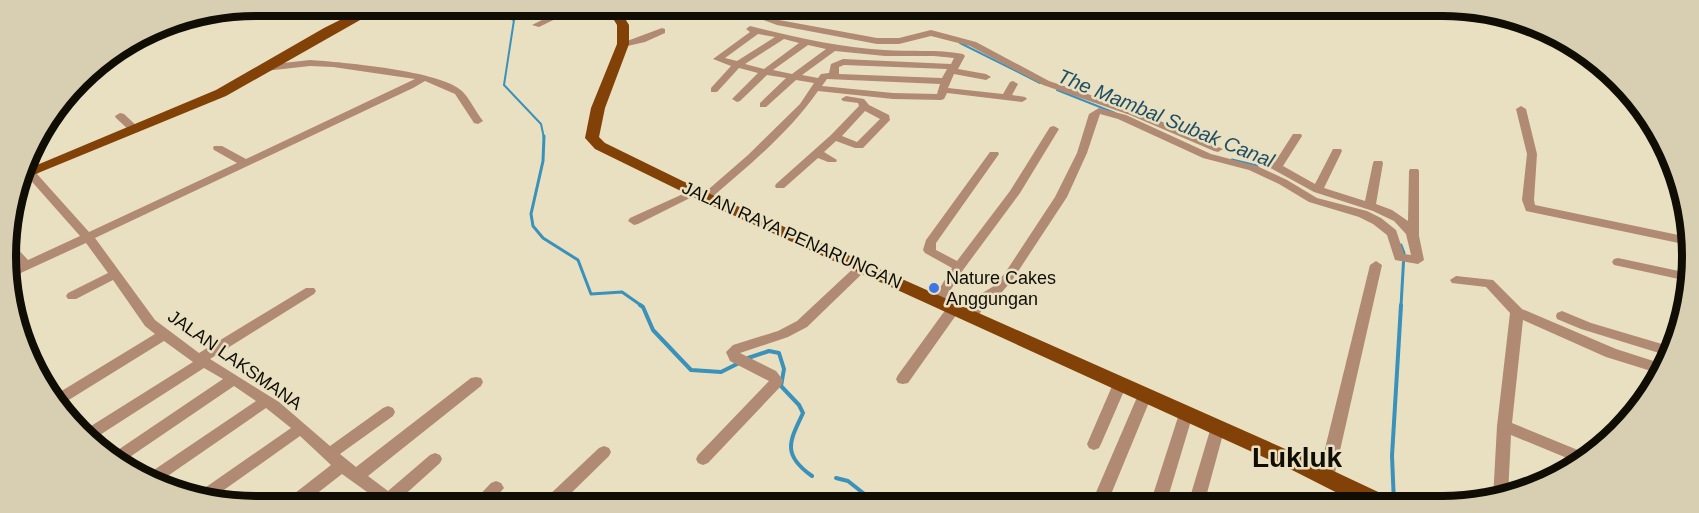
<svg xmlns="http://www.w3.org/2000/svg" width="1699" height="513" font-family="Arial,sans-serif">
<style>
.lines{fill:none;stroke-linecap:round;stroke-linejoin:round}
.stream-far2{stroke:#3a91ba;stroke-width:2}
.stream-far1{stroke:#3a91ba;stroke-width:3}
.stream{stroke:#3a91ba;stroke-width:4}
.minor{fill:#b08a72;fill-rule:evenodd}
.major{fill:#824106;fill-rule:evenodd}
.poi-dot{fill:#3d75e5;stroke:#e9e0c2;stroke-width:2}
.labels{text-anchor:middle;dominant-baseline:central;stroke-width:5;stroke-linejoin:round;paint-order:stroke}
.street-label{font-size:18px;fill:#100d04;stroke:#e9e0c2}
.poi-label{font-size:18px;fill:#100d04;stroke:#e9e0c2;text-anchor:start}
.water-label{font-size:20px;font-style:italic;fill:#1f4e64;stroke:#e9e0c2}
.near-district-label{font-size:28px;font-weight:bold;fill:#100d04;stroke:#e9e0c2}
.rim{fill:none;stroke:#100d04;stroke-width:8}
</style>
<rect width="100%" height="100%" fill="#e9e0c2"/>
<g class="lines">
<g class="stream-far2">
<path d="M 482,7 L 514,20 L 504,85 L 541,124 L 544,138"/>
<path d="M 727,8 L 754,16"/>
<path d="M 960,43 L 1040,83"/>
<path d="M 1057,90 L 1115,113"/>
</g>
<g class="stream-far1">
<path d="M 544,136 L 543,161 L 531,214 L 533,226 L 543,238 L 578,260 L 591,294 L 622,292 L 642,306"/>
<path d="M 1232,160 L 1257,166"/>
<path d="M 1401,306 L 1404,253 L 1401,245"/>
</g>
<g class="stream">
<path d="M 640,305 L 643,307 L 653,330 L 691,370 L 721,372 L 739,363"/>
<path d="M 748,358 L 769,351 L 779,353 L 784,369 L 781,386 L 799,405 L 803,413 C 789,442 782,455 812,476"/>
<path d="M 836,478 L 848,481 L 877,504"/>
<path d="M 1394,503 L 1392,456 L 1401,305"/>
</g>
<g class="minor">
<path d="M 568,7 L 580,7 L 539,27 L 532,25 Z"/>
<path d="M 731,8 L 743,8 L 779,20 L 877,38 L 899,38 L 931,30 L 976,42 L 1049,81 L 1138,111 L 1223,149 L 1218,152 L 1214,151 L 1130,115 L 1043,85 L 970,46 L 931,36 L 899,44 L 877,44 L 777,25 Z"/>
<path d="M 750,26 C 794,37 838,47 884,50 C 910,52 937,49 963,54 L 965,56 L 958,69 L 986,74 L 991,77 L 986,80 L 954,74 L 948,88 L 1003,94 L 1010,82 L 1013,81 L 1018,84 L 1012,95 L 1025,97 L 1027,99 L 1022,102 L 947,93 L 944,99 L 941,100 L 893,99 L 818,91 C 789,133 748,166 710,199 L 702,199 L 700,197 L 702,195 L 748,155 L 800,104 L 814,83 L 796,80 L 766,107 L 760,107 L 760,103 L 786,78 L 767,75 L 740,101 L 737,102 L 732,99 L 758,73 L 739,68 L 717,92 L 711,92 L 711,88 L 731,66 L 713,59 L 750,32 L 746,29 ZM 758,34 L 775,37 L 737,61 L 725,58 ZM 784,39 L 799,43 L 764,69 L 745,64 ZM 808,45 L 826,49 L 792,74 L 773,70 ZM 835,51 L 885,56 L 934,56 L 954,58 L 951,64 L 843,59 L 831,64 L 829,73 L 821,74 L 818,78 L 802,75 ZM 844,65 L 947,69 L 942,78 L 839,74 L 839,67 ZM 827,79 L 940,84 L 937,94 L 893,93 L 822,86 Z"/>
<path d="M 662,28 L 665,29 L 665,33 L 645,42 L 623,47 L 619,44 Z"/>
<path d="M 310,60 C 341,62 442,71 462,91 C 470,99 476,112 483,121 L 478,124 L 474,123 L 455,94 L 425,81 L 413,88 L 95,238 L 155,320 L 199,353 L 306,288 L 314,288 L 316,291 L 314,294 L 210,359 L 279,402 L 330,446 L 383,408 L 388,406 L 393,408 L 395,412 L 393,416 L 340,454 L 356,467 L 471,378 L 476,377 L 481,378 L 483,382 L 481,386 L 368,476 L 388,491 L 430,455 L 435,453 L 440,455 L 442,459 L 440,463 L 399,500 L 401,503 L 381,502 L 342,474 L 306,502 L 287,502 L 290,497 L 331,465 L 300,436 L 207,502 L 194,497 L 196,494 L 291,428 L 266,408 L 159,482 L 145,476 L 256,401 L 234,386 L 118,465 L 109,456 L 223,379 L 204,368 L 92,440 L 83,431 L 193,362 L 164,341 L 59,406 L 50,398 L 155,334 L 145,326 L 113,280 L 76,299 L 68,299 L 66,296 L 68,293 L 108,273 L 86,243 L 12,277 L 11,268 L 18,265 L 10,256 L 9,244 L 14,245 L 28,260 L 80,236 L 26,175 L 25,173 L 30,170 L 26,165 L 28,157 L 32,158 L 41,171 L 37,174 L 89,232 L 237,163 L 214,150 L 213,148 L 214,146 L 222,146 L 246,159 L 415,79 L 333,67 L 310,66 L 265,71 L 260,68 L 265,65 Z"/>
<path d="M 846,96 L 864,99 L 869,105 L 889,115 L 890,120 L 863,148 L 855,148 L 836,141 L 824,152 L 837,160 L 836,162 L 828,162 L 818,158 L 784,188 L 776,188 L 775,186 L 776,184 L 831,135 L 859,106 L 858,103 L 843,101 L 841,99 ZM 865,111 L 880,119 L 857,142 L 842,136 Z"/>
<path d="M 1521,106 L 1526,109 L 1537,154 L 1534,200 L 1535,205 L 1688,237 L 1688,245 L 1526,211 L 1522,200 L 1527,154 L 1516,109 Z"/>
<path d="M 1099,108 L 1126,115 L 1211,154 L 1257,166 L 1287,180 L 1317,198 L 1367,211 L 1381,218 L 1396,230 L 1404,254 L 1411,255 L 1406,234 L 1394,221 L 1373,211 L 1314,192 L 1247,155 L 1252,152 L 1275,162 L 1293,134 L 1301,134 L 1302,136 L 1283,166 L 1315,184 L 1333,149 L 1341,149 L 1342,151 L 1324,188 L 1365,201 L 1373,163 L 1374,161 L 1382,161 L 1383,163 L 1376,204 L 1392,210 L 1408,221 L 1409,171 L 1410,169 L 1418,169 L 1419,171 L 1419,236 L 1424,260 L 1418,264 L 1395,260 L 1387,235 L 1373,224 L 1359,217 L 1309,202 L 1279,184 L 1249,170 L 1203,158 L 1118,119 L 1100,114 L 1087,153 L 1067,197 L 1013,279 L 1002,292 L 987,301 L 976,320 L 966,320 L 965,317 L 979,295 L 994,286 L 1005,273 L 1055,197 L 1077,153 L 1089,114 Z"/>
<path d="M 120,113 L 124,114 L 139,128 L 139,132 L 131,132 L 116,118 L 115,116 Z"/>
<path d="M 1054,126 L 1059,129 L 1020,193 L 963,270 L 942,304 L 934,304 L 932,301 L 952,268 L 925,253 L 923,250 L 926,240 L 990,152 L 998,152 L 999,154 L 936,243 L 936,250 L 957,261 L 1010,191 L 1050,127 Z"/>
<path d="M 694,189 L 700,192 L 698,194 L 638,224 L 634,225 L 628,221 L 630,218 Z"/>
<path d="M 1618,258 L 1688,273 L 1688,281 L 1614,265 L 1612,262 L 1614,259 Z"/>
<path d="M 1376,261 L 1382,265 L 1334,477 L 1331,482 L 1326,483 L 1321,482 L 1318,477 L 1370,265 Z"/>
<path d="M 862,263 L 868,267 L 866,270 L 807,327 L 788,337 L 740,353 L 776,371 L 783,380 L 781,386 L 708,463 L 703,465 L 698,463 L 696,459 L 698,455 L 769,381 L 730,361 L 726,352 L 733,345 L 778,331 L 797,321 L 858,264 Z"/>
<path d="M 1456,276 L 1493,280 L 1522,309 L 1616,349 L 1666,365 L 1660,381 L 1646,397 L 1644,393 L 1651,371 L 1606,357 L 1523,320 L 1512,423 L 1590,455 L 1579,463 L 1511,435 L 1508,495 L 1493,499 L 1497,426 L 1510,313 L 1486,287 L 1452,283 L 1450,280 Z"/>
<path d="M 954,303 L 959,305 L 960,308 L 959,311 L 908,383 L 903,384 L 898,383 L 896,379 L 898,375 L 949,305 Z"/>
<path d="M 1562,311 L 1591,323 L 1672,347 L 1669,356 L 1581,329 L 1557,319 L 1556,316 L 1557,313 Z"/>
<path d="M 1120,379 L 1125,380 L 1127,384 L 1101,444 L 1099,448 L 1094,450 L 1089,448 L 1087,444 L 1113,384 L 1115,380 Z"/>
<path d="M 1145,390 L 1150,391 L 1152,395 L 1107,504 L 1091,504 L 1138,395 L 1140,391 Z"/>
<path d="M 1186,408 L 1191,410 L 1193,414 L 1166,504 L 1150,504 L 1179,414 L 1181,410 Z"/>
<path d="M 1218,421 L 1223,423 L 1225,427 L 1204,504 L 1188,504 L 1211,427 L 1213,423 Z"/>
<path d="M 604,446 L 609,448 L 611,452 L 609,456 L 561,503 L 543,503 L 546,498 L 599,448 Z"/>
<path d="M 496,481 L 501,483 L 504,488 L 491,503 L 472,503 L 491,483 Z"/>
</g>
<g class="major">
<path d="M 368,6 L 383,7 L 226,96 L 21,180 L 25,170 L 216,90 L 324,28 Z"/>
<path d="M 606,7 L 618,7 L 629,25 L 629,44 L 605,108 L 599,137 L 605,143 L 699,189 L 1308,459 L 1391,498 L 1393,505 L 1361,505 L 1294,471 L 689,195 L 595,149 L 585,138 L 591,108 L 617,44 L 617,25 Z"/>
</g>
</g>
<circle class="poi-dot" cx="934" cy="288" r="6"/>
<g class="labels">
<g class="street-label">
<text transform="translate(792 235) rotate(24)">JALAN RAYA PENARUNGAN</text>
<text transform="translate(235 360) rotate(35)">JALAN LAKSMANA</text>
</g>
<g class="poi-label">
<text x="946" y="278">Nature Cakes<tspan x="946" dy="21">Anggungan</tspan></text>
</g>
<g class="water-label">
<text transform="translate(1166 118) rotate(22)">The Mambal Subak Canal</text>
</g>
<g class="near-district-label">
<text x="1297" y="457">Lukluk</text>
</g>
</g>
<path d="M0 0H1699V513H0ZM256 16H1442A240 240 0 0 1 1682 256V256A240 240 0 0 1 1442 496H256A240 240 0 0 1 16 256V256A240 240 0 0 1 256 16Z" fill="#d8cfb3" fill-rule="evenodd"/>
<path class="rim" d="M256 16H1442A240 240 0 0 1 1682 256V256A240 240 0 0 1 1442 496H256A240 240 0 0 1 16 256V256A240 240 0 0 1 256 16Z"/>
</svg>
